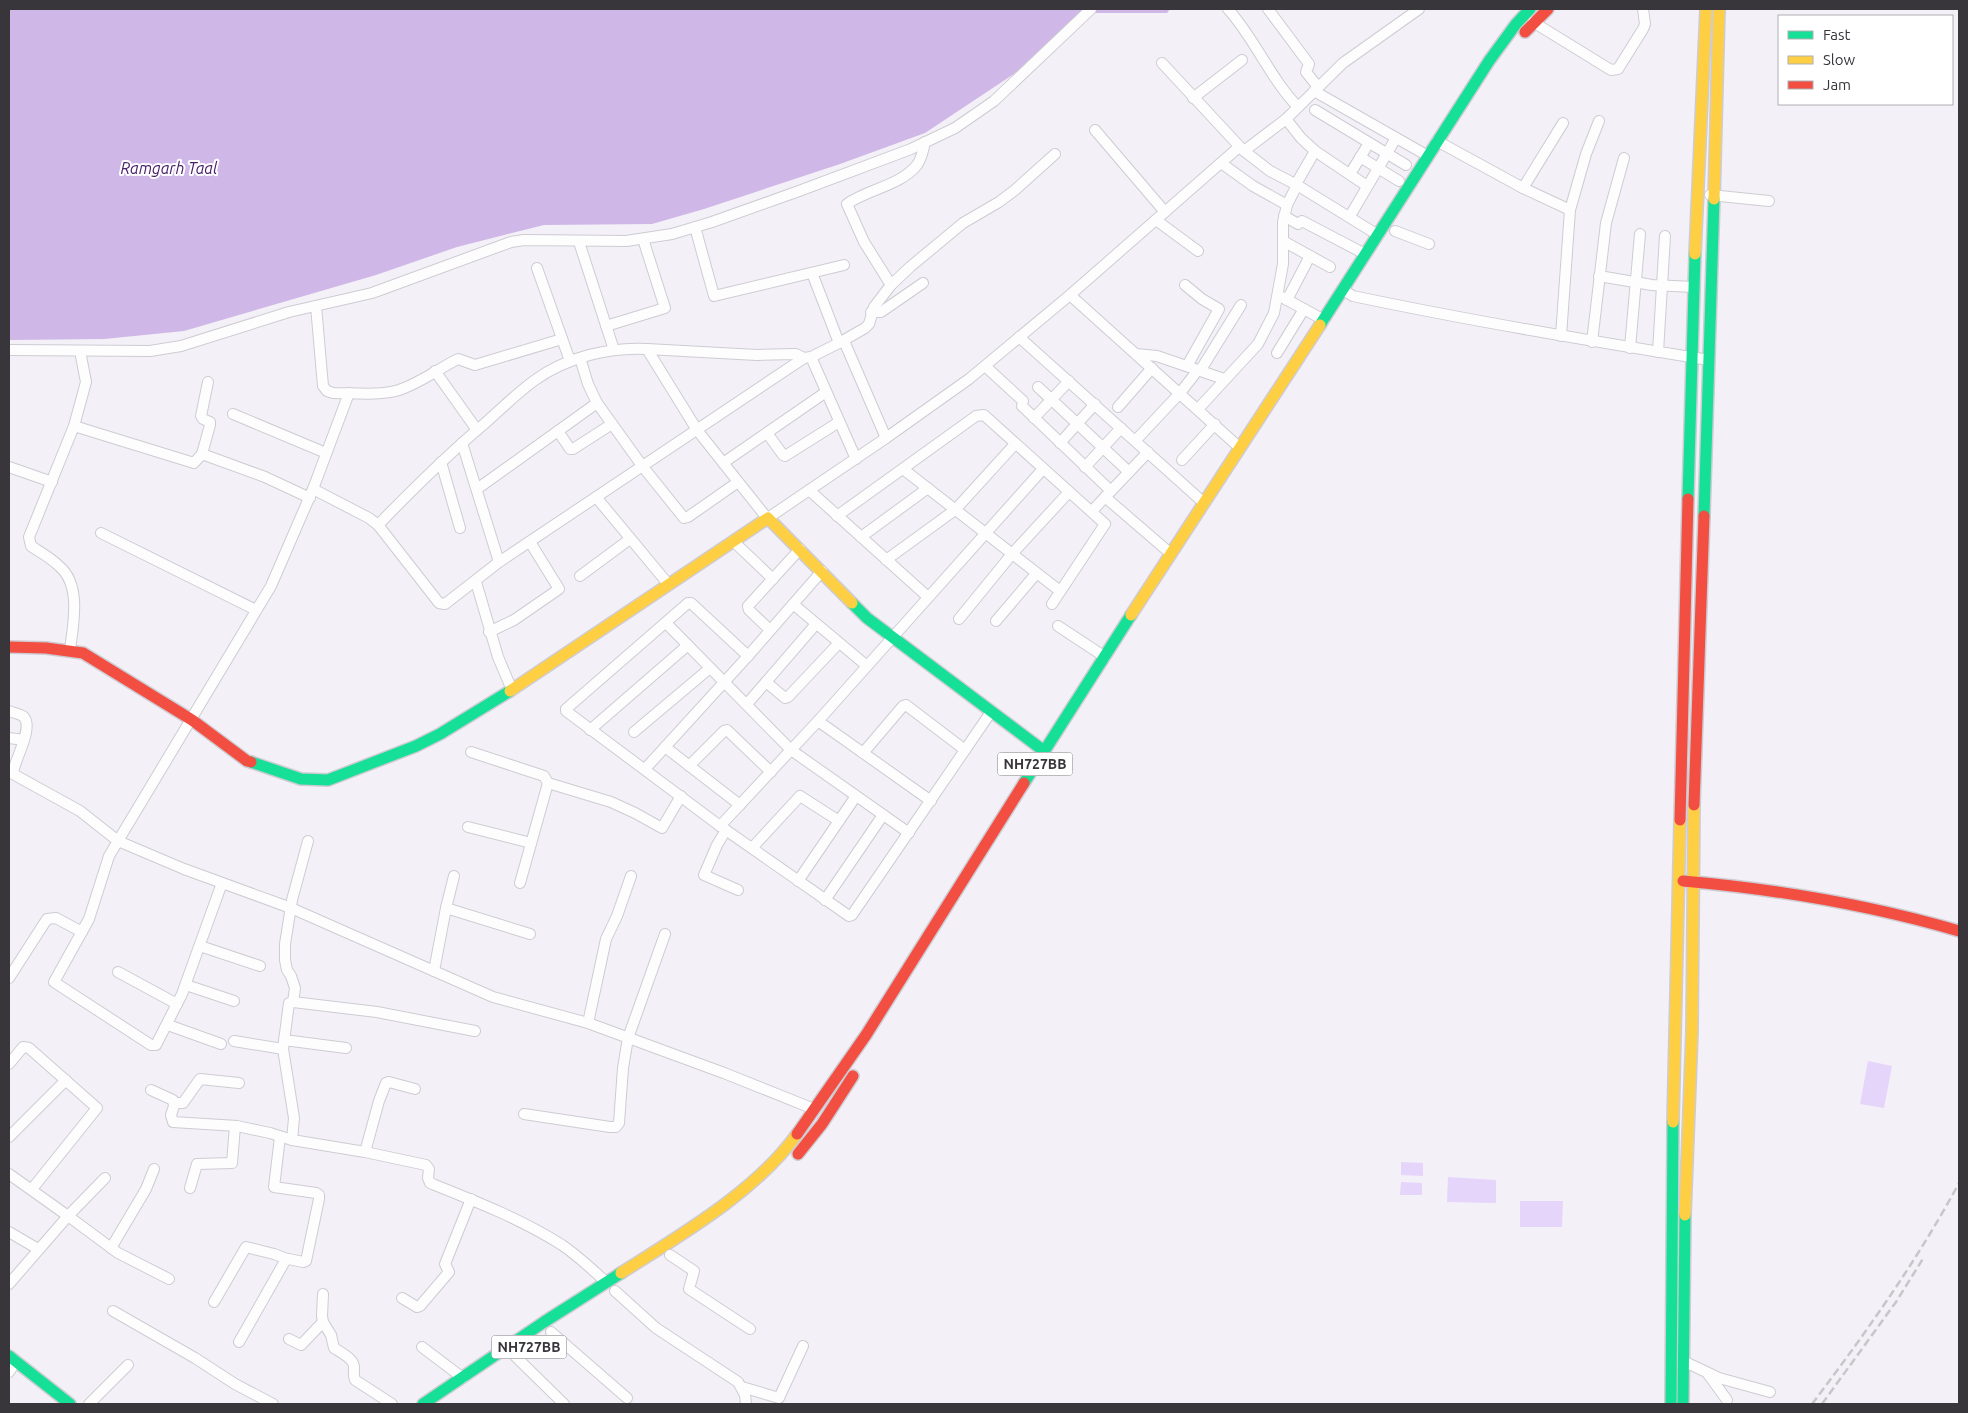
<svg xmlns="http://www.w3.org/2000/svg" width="1968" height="1413" font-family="Ubuntu,sans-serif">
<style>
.green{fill:#e6d5fa}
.water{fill:#cfb7e7}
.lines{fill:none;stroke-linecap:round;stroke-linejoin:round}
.street-casing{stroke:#ceccd2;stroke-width:12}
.fast-casing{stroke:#ceccd2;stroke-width:14}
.slow-casing{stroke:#ceccd2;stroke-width:14}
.jam-casing{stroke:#ceccd2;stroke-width:14}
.street{stroke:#fdfdfe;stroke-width:10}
.fast{stroke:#16e098;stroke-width:11}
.slow{stroke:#ffcf43;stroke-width:11}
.jam{stroke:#f24e42;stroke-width:11}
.rail{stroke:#c7c6c8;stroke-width:2.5;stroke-dasharray:8 4;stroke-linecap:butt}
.labels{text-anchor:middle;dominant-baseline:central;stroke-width:4;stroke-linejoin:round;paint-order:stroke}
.shield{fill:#fff;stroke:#747276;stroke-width:1}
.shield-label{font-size:14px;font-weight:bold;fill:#38353b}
.water-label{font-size:16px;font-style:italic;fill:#4a206c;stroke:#fff}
</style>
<rect width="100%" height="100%" fill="#f3f0f8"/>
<g class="green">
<path d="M 1868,1061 L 1892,1066 L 1884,1108 L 1860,1104 Z"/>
<path d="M 1401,1162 L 1423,1163 L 1423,1176 L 1401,1175 Z"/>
<path d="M 1448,1177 L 1496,1180 L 1496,1203 L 1447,1202 Z"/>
<path d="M 1401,1182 L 1422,1183 L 1422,1195 L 1400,1195 Z"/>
<path d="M 1520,1201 L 1563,1201 L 1562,1227 L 1520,1227 Z"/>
</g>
<path class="water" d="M 9,9 L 1170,9 L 1167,13 L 1082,13 L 1035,60 L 925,133 L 840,164 L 704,209 L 652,224 L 544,225 L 457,247 L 376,275 L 184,331 L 104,339 L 9,340 Z"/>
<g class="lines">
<defs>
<g id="street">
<path d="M 1228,9 C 1255,39 1270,78 1298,107"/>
<path d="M 1268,9 L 1309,64 L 1306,72 L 1318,87"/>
<path d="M 1533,22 L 1611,70 L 1618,69 L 1643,29 L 1645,24 L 1643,9"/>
<path d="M 1162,63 L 1240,147"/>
<path d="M 1314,91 L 1428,156"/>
<path d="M 1193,98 L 1242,60"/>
<path d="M 1315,110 L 1406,165"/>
<path d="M 1286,119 L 1301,138 L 1315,151 L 1367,186"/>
<path d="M 1095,130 L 1165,212"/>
<path d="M 1437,141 L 1523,188 L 1570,210"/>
<path d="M 1244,151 L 1286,119 L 1343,63 L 1419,9"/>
<path d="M 1360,157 L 1399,181"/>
<path d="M 1221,163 L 1253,186 L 1287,205"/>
<path d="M 1350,174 L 1369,143"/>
<path d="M 1296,184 L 1315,151"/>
<path d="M 1523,188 L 1563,123"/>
<path d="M 1710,195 L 1769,201"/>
<path d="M 1284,216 L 1298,224 L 1302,221 L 1365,254"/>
<path d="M 1350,216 L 1396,138"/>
<path d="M 1156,220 L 1198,251"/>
<path d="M 695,227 L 714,296 L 844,265"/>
<path d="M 1395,231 L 1429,244"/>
<path d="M 1283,241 L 1330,267"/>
<path d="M 579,242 L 614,350"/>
<path d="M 537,268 L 570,361"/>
<path d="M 812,273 L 839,343"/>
<path d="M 1599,276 L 1652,285 L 1694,287"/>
<path d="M 891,285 L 864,242 L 847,204 C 868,189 900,186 917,165 C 922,158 923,150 925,142"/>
<path d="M 1185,285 L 1202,299 L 1219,309 L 1187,366"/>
<path d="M 1343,290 L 1353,296 C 1471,321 1590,341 1709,360"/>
<path d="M 1070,295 L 1240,448"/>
<path d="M 1278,295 L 1324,320"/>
<path d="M 1287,300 L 1310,256"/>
<path d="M 316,306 L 323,386 L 327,391 L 333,393 C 354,393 379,396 399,390 C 420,383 438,369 458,359 L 475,365 L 562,339"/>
<path d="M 871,312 L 881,312 L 923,283"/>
<path d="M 606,326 L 665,308 L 643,239"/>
<path d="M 1561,336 L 1570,210 L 1586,154 L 1599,121"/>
<path d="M 1019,337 L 1204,503"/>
<path d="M 844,341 L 886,438"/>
<path d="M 1592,342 L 1606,223 L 1624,158"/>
<path d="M 1630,348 L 1640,234"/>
<path d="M 647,349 L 757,355 L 796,354 L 804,358"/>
<path d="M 9,350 L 150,351 L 181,346 L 289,312 L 372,293 L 511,242 L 524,240 L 626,241 L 672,234 L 712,222 L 799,191 L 911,149 L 955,128 L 994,101 L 1091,9"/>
<path d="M 1658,352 L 1665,236"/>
<path d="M 1277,353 L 1304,309"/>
<path d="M 1136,354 L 1157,356 L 1224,379"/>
<path d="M 811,357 L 856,459"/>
<path d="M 580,358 L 588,384 L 597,403 L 643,467 L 684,518 L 688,517 L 738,482"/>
<path d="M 985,366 L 1023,401"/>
<path d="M 435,371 L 477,430"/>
<path d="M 1200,371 L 1241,305"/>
<path d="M 1038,387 L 1129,472"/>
<path d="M 349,393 L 313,489 L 271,586 L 118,841 L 184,869 L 291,908 L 493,997 L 588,1023 L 724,1073 L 814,1109"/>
<path d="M 1022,406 L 1111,491"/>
<path d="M 1118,407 L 1152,368"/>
<path d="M 1198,409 L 1258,344 L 1274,313 L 1283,264 L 1283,222 L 1287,205 L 1297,185"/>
<path d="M 233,414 L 326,453"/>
<path d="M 1034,418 L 1069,381"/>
<path d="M 74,426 L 194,463 L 202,454 L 265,477 L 310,498"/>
<path d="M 558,431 L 570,449 L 573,449 L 612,424"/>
<path d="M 767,433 L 783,455 L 785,456 L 839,422"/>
<path d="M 1136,440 L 1180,393 L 1198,370"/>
<path d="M 462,443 L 499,562"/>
<path d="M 1060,443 L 1095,404"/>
<path d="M 202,454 L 210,425 L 210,422 L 203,419 L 201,416 L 208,382"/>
<path d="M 1182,460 L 1215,424"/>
<path d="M 441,462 L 460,528"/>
<path d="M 723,463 L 826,392"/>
<path d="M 9,467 L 52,482"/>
<path d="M 1085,467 L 1121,428"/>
<path d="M 903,469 L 1060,591"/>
<path d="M 313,489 L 369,518 L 378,525 C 412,490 446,456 483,425 C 500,410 517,393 535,380 C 567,357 609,347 647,349 L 697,430 L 767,518"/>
<path d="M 477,489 L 597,403"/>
<path d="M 809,490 L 928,597"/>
<path d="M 596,497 L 669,585"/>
<path d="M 1105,497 L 1170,553"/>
<path d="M 1092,511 L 1148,452"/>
<path d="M 837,516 L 976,416 L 984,415 L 1105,524 L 1052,604"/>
<path d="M 768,518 L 886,438 L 969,379 L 1070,295 L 1239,147 L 1270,171 L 1297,185 L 1378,235"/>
<path d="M 378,525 L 439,603 L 445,604 L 499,562 L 804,358 L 811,357 L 839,343 L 865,328 L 869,324 L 874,307 L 891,285 L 910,267 L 963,223 L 999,202 L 1015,190 L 1055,154"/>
<path d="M 101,533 L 256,610"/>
<path d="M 861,537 L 928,488"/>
<path d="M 733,541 L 773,579"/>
<path d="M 886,560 L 955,510 L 1015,444"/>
<path d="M 580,576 L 630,539"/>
<path d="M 476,582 L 498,657 L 512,690"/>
<path d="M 793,604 L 867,666"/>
<path d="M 959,619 L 1012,554 L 1069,492"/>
<path d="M 996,621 L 1036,574"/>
<path d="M 666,623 L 791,750 L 909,833"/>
<path d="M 1058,626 L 1105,657"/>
<path d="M 770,630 L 749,610 L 748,606 L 800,549"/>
<path d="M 489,632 L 514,620 L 559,589 L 530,542"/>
<path d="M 70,650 C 73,625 82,585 59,566 C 51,558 40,552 31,546 L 29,537 L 74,426 L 86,382 L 80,351"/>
<path d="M 748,656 L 691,603 L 688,603 L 566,709 L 566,711 L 720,826 L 849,916 L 852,915 L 991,712"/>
<path d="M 766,682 L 785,698 L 788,697 L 839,643"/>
<path d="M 747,704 L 816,624"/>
<path d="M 9,711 C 13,713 21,714 24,717 C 34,729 13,762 13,774 L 80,811 L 118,841 L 109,856 L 89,919 L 54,982 L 151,1045 L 156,1045 L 182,994 L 222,883"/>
<path d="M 818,721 L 931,801"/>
<path d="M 590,730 L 688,645"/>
<path d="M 634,732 L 710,668"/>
<path d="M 9,738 L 24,740"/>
<path d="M 665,747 L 740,805"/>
<path d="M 471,752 L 544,776 L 548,783"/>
<path d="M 863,753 L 903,706 L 906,705 L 965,750"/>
<path d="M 689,766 L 724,731 L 727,730 L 771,772"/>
<path d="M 645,769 L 748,656 L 822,571"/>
<path d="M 720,826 L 818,721 L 1043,469"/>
<path d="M 468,827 L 531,843"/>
<path d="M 726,830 L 717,845 L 704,875 L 738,890"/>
<path d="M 752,848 L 800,796 L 839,821"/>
<path d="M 798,881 L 856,796"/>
<path d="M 520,883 L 548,783 L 611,802 L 635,813 L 662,828 L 681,796"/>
<path d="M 825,900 L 883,815"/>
<path d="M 446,908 L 530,934"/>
<path d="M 200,946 L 260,966"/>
<path d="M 434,971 L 446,908 L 454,876"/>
<path d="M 118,972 L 177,1004"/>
<path d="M 9,978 L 47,919 L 56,918 L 82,932"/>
<path d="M 186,985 L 234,1001"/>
<path d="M 293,1002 L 295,988 L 291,976 L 287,970 L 285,960 L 285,944 L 292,900 L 308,841"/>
<path d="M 588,1023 L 606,939 L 617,916 L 631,876"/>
<path d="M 168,1025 L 221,1044"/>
<path d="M 284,1040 L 346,1048"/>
<path d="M 234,1041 L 283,1049"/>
<path d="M 9,1064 L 23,1047 L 29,1048 L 97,1108 L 32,1189"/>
<path d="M 151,1090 L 173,1100 L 174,1106 L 171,1115 L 173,1122 L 237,1126 L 270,1133 L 292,1140 L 365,1152 L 426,1165 L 429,1169 L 428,1178 L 430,1183 C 475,1201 521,1219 562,1245 C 578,1256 592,1269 606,1282"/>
<path d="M 174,1103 L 183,1103 L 200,1079 L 239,1083"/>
<path d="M 524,1114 L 610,1127 L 616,1127 L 619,1123 L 623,1068 L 628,1038 L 665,934"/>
<path d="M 9,1137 L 66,1080"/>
<path d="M 292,1140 L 294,1118 L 283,1049 L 289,1003 L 293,1002 L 377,1012 L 475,1031"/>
<path d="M 365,1152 L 379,1101 L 386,1083 L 389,1082 L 415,1089"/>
<path d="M 9,1174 L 68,1216 L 9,1284"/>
<path d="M 105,1178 L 68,1216 L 118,1253 L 169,1279"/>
<path d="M 190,1188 L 197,1164 L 232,1163 L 235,1126"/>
<path d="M 9,1232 L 38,1249"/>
<path d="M 111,1248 L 146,1189 L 154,1169"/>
<path d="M 670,1255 L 694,1271 L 689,1289 L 750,1329"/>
<path d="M 615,1291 L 656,1328 L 738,1382 L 745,1395 L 746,1404"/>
<path d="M 323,1294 L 322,1316 L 323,1322 L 331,1335 L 334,1348 C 340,1352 355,1359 354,1368 C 354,1373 353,1375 355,1380 L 392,1404"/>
<path d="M 402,1298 L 417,1307 L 420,1306 L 449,1272 L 445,1264 L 471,1199"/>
<path d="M 214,1302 L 246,1247 L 274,1254 L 287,1259"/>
<path d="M 113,1311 L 195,1358 L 235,1384 L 273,1404"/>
<path d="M 551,1332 L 627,1398"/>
<path d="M 289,1339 L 301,1345 L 323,1322"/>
<path d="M 239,1342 L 285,1261 L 289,1259 L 303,1262 L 306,1261 L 319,1199 L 319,1195 L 316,1193 L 274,1187 L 280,1137"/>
<path d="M 422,1347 L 463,1378"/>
<path d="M 515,1356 L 564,1404"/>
<path d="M 1683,1361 L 1719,1378 L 1770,1392"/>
<path d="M 9,1372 L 16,1361"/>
<path d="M 1708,1374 L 1727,1400"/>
<path d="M 742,1387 L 779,1398 L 803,1346"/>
<path d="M 89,1404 L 128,1365"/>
</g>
<g id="fast">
<path d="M 1320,325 L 1489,61 L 1516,24 L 1530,9"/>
<path d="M 1688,499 L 1695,254"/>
<path d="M 1704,516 L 1714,199"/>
<path d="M 852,603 L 867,618 L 1044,751"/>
<path d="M 251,762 L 301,779 L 328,780 L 416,746 L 440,734 L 510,691"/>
<path d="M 1024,783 L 1131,615"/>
<path d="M 9,1356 L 70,1404"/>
<path d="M 423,1404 L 544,1322 L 621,1273"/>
<path d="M 1671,1404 L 1673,1122"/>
<path d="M 1683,1404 L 1685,1215"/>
</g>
<g id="slow">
<path d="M 1714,199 L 1719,9"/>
<path d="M 1695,254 L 1706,9"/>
<path d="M 1131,615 L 1320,325"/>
<path d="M 510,691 L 768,518 L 852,603"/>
<path d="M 1673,1122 L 1680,820"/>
<path d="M 1685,1215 L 1692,1031 L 1694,805"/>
<path d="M 621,1273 C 679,1236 757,1191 797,1134"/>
</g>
<g id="jam">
<path d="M 1525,32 L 1548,9"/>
<path d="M 9,647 L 46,648 L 83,653 L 192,720 L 247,761 L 251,762"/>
<path d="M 1694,805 L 1704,516"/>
<path d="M 1680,820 L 1688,499"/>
<path d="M 1683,881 C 1775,889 1870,905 1959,931"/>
<path d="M 797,1134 L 866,1035 L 1024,783"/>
<path d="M 798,1154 L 822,1124 L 853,1076"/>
</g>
</defs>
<use href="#street" class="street-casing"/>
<use href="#fast" class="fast-casing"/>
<use href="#slow" class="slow-casing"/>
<use href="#jam" class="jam-casing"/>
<use href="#street" class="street"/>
<use href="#fast" class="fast"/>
<use href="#slow" class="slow"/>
<use href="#jam" class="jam"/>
<g class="rail">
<path d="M 1812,1404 C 1865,1334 1917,1261 1959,1183"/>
<path d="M 1822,1404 L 1896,1302 L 1924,1257"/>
</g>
</g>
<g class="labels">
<g class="shield">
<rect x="997.5" y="752.5" width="75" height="23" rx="4"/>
<rect x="491.5" y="1335.5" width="75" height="23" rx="4"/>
</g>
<g class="shield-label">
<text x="1035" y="764">NH727BB</text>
<text x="529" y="1347">NH727BB</text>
</g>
<g class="water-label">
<text x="169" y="168">Ramgarh Taal</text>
</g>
</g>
<rect width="1968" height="1413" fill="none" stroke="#38353b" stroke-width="20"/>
<rect x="1778" y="15" width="175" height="90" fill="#ffffff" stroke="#afaeb1"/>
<rect x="1788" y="31" width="25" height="8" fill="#16e098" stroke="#afaeb1"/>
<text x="1823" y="40" font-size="15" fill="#38353b">Fast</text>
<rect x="1788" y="56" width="25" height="8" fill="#ffcf43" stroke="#afaeb1"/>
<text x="1823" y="65" font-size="15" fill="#38353b">Slow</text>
<rect x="1788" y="81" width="25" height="8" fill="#f24e42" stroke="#afaeb1"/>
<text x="1823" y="90" font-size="15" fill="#38353b">Jam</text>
</svg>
